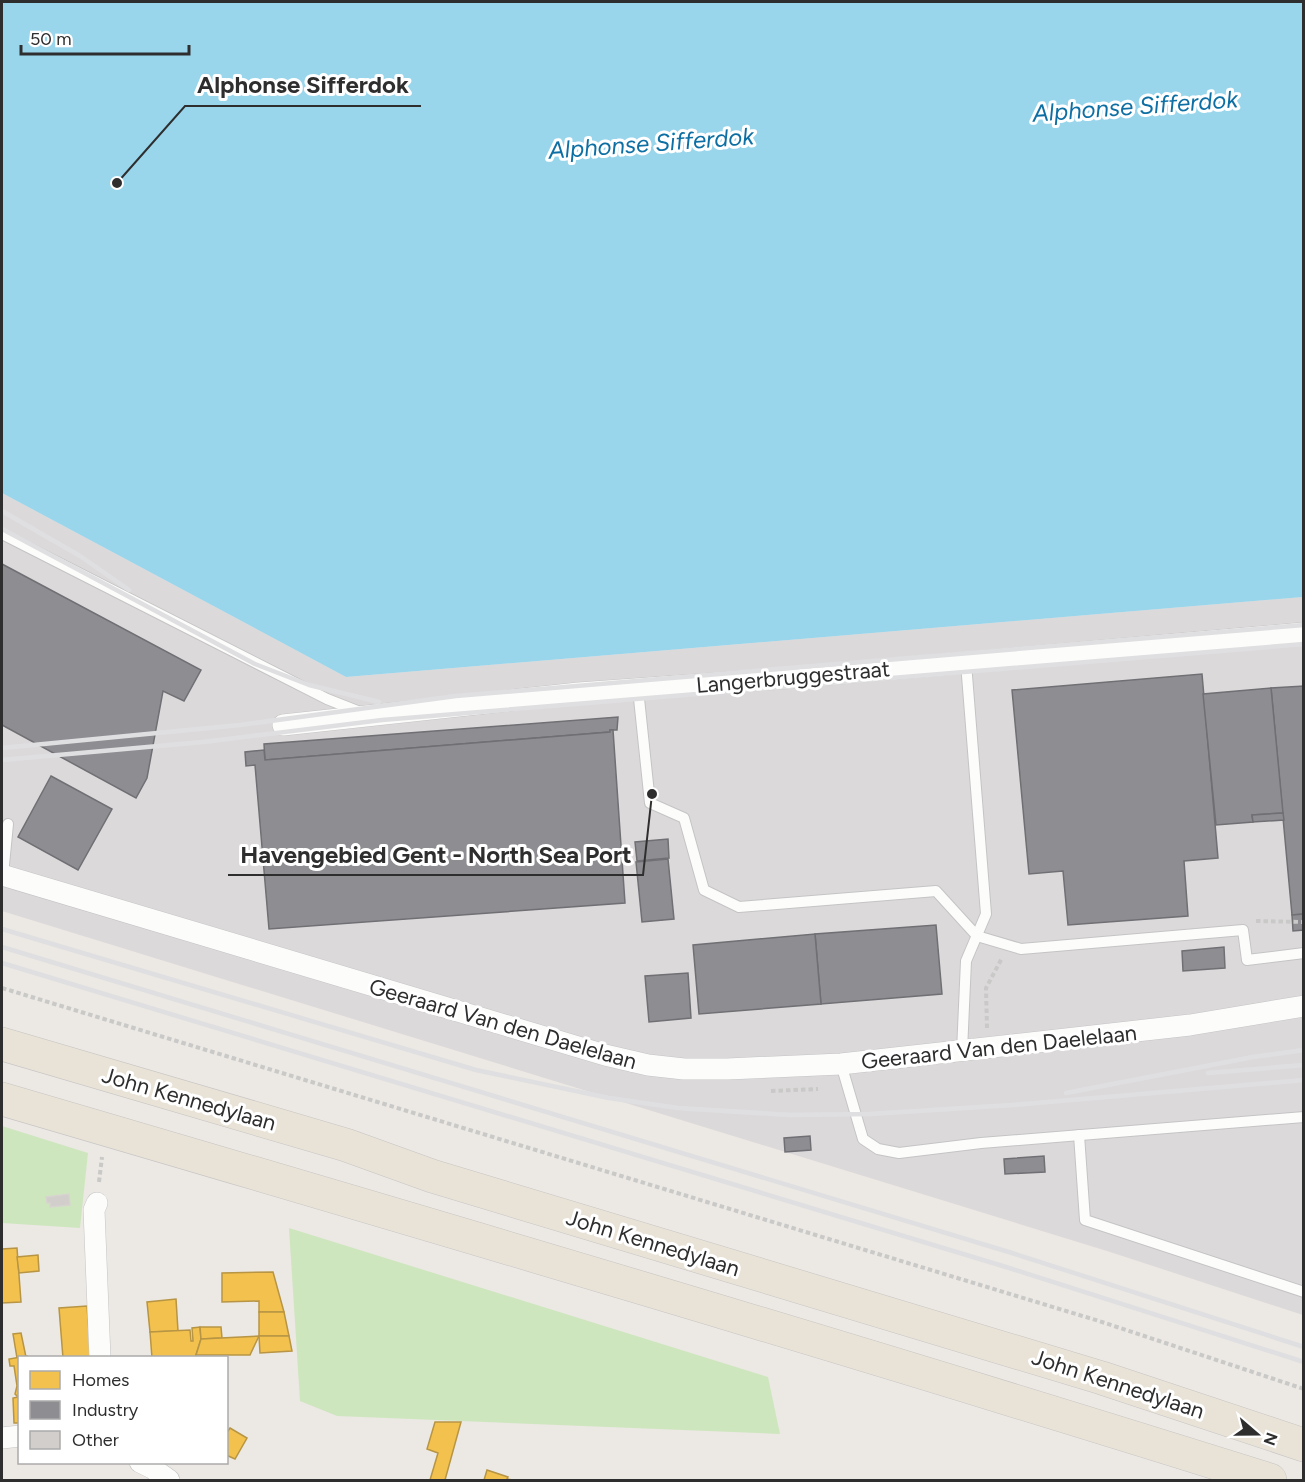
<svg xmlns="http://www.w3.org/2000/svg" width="1305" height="1482" font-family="Figtree,sans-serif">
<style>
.industrial{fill:#dcd9db}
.green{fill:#cee6be}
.water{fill:#99d6ec}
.homes{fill:#f2c14e;stroke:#b79544;stroke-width:1.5}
.industry{fill:#8d8d92;stroke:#707074;stroke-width:1.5}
.building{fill:#d1cecb;stroke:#d7d4d0;stroke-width:1.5}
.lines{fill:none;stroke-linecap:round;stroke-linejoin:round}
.service-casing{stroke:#c5c4c5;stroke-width:12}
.minor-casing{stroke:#c5c4c5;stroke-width:22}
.trunk-casing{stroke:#c6c5c4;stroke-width:34}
.path{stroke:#c9c9c8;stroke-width:4;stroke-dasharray:4.5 3;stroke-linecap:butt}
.service{stroke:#fcfcfb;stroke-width:10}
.minor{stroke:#fcfcfb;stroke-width:21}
.trunk{stroke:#e9e2d6;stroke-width:33}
.rail{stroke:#dfdfe1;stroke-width:4.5}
.labels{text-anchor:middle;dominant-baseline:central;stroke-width:6;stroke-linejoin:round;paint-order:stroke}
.street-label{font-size:22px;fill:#2e2e2e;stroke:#fff}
.water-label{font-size:24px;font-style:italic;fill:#0d6fa3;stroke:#fff}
.leader{fill:none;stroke:#2e2e2e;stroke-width:2}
.callout-dot{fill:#2e2e2e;stroke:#fff;stroke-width:2}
.callout-label{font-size:24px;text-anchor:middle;font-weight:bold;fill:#2e2e2e;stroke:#fff;stroke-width:6;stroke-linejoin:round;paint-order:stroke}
</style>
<rect width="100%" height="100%" fill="#ece8e4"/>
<path class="industrial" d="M 2,493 L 346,677 L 1303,597 L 1303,1315 L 1107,1251 L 2,911 Z"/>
<g class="green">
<path d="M 2,1126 L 88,1153 L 80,1228 L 2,1223 Z"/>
<path d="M 289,1228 L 768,1377 L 780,1434 L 337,1416 L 300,1401 Z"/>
</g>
<path class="water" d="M 2,2 L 1303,2 L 1303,597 L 346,677 L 2,493 Z"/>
<g class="homes">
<path d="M 17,1248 L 21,1302 L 2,1303 L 2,1249 Z"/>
<path d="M 38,1255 L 39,1271 L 19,1273 L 17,1257 Z"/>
<path d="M 273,1272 L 284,1312 L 259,1312 L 259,1301 L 222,1302 L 222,1273 Z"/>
<path d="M 176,1299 L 178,1331 L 150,1332 L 147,1302 Z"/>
<path d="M 87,1306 L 91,1358 L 63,1358 L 59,1308 Z"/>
<path d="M 259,1312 L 284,1312 L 289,1336 L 259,1336 Z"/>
<path d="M 200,1327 L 201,1339 L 195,1358 L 152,1358 L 150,1332 L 190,1330 L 191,1341 L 193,1341 L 192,1328 Z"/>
<path d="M 200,1327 L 221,1327 L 222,1338 L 201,1339 Z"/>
<path d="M 21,1333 L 26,1357 L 17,1358 L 13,1334 Z"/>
<path d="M 259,1336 L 250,1355 L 196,1355 L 201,1339 Z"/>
<path d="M 259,1336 L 289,1336 L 292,1351 L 260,1353 Z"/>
<path d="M 27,1356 L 27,1358 L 20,1358 L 20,1423 L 14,1423 L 13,1398 L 18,1397 L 15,1394 L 17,1386 L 14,1366 L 10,1366 L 9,1359 Z"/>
<path d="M 435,1422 L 461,1422 L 445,1480 L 430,1480 L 438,1453 L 427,1449 Z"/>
<path d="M 230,1428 L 247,1438 L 235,1459 L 226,1455 L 226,1434 Z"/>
<path d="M 487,1470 L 508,1477 L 507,1479 L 513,1480 L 484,1480 Z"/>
</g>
<g class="industry">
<path d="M 2,564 L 201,670 L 184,701 L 163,691 L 147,778 L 136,798 L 2,725 Z"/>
<path d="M 1202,674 L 1218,858 L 1184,861 L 1188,916 L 1068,925 L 1063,871 L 1029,874 L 1012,690 Z"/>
<path d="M 1304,686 L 1304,914 L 1292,915 L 1271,688 Z"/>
<path d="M 1271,688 L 1283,813 L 1252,815 L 1253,822 L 1216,825 L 1203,694 Z"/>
<path d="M 618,717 L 617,730 L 610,730 L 610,732 L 265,760 L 264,744 Z"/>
<path d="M 610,730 L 613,730 L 625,903 L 269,929 L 255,765 L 246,766 L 245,752 L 264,750 L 265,760 L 610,732 Z"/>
<path d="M 51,776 L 112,809 L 78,870 L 18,837 Z"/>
<path d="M 1283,813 L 1284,820 L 1253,822 L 1252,815 Z"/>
<path d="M 668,839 L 669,858 L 637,861 L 635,842 Z"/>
<path d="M 668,859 L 674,919 L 642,922 L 636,862 Z"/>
<path d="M 1304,914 L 1304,930 L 1293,931 L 1292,915 Z"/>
<path d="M 936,925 L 942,994 L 821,1004 L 815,934 Z"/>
<path d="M 815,934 L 821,1004 L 699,1014 L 693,945 Z"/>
<path d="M 1224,947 L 1225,968 L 1183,971 L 1182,951 Z"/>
<path d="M 688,973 L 691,1018 L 649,1022 L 645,976 Z"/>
<path d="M 810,1136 L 811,1150 L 785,1152 L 784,1138 Z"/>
<path d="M 1044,1156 L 1045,1172 L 1005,1174 L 1004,1159 Z"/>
</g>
<path class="building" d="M 69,1194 L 70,1205 L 50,1207 L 50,1203 L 47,1203 L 46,1197 Z"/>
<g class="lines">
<defs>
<g id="service">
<path d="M 2,534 L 327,699 L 360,712"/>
<path d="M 638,689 L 650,803 L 684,818 L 704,890 L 739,907 L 936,891 L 977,936 L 1021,949 L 1243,930 L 1247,960 L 1304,953"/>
<path d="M 3,875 L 8,824"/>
<path d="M 962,1051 L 966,961 L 986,914 L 966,663"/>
<path d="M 841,1064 L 863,1139 L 878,1149 L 899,1153 L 981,1143 L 1304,1117"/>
<path d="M 1079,1135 L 1085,1220 L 1304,1292"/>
</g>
<g id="minor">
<path d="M 283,725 L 579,693 L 788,678 L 1304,633"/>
<path d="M 2,875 L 605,1055 L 648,1065 L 684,1069 L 727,1069 L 841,1064 L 1190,1025 L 1304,1006"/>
<path d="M 97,1203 L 94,1210 L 100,1358"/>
<path d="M 2,1438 L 20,1436"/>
<path d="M 140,1462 L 152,1468 L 169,1480"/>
</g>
<g id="trunk">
<path d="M 2,1044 L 346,1145 L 432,1176 L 1102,1378 L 1304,1445"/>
<path d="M 2,1099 C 425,1223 849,1348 1270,1480"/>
</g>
</defs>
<use href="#service" class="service-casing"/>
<use href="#minor" class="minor-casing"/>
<use href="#trunk" class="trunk-casing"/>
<g class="path">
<path d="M 1256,921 L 1304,922"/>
<path d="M 2,988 L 1099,1321 L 1304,1389"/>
<path d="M 987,1028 L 986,988 L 1002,958"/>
<path d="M 771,1091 L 818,1089"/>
<path d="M 99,1182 L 102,1157"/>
</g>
<use href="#service" class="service"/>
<use href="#minor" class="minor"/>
<use href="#trunk" class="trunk"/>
<g class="rail">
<path d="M 2,511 L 80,556 L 129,590"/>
<path d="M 2,529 L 255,664 L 309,685 L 379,702"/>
<path d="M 2,748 L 240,725 L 456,696 L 1304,625"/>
<path d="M 2,760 L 203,742 L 382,720 L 1304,644"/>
<path d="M 2,929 L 476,1070 L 609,1098 L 678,1108 L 790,1115 L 870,1114 L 1012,1105 L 1304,1080"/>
<path d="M 2,947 L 1012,1253 L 1304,1347"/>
<path d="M 2,963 L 1006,1267 L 1304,1362"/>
<path d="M 1208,1073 L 1304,1065"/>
<path d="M 1066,1093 L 1253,1057 L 1304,1050"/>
</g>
</g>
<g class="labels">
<g class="street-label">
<text transform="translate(793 677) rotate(-5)">Langerbruggestraat</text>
<text transform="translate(503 1024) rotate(16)">Geeraard Van den Daelelaan</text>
<text transform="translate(999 1047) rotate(-6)">Geeraard Van den Daelelaan</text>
<text transform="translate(189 1099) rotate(16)">John Kennedylaan</text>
<text transform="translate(653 1243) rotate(17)">John Kennedylaan</text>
<text transform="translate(1118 1384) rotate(18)">John Kennedylaan</text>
</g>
<g class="water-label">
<text transform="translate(1135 106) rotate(-4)">Alphonse Sifferdok</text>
<text transform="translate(651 143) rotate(-4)">Alphonse Sifferdok</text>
</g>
</g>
<path class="leader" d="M117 183L185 106H421M652 794L643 875H228"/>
<g class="callout-dot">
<circle cx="117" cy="183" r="6"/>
<circle cx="652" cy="794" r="6"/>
</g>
<g class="callout-label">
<text x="303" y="93">Alphonse Sifferdok</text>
<text x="436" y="863">Havengebied Gent - North Sea Port</text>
</g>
<rect width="1305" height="1482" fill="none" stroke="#2e2e2e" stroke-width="6"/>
<rect x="18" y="1356" width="210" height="108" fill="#ffffff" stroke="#ababab" stroke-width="1.5"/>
<rect x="30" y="1371" width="30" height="18" fill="#f2c14e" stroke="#ababab" stroke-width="1.5"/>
<text x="72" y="1386" font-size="18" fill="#2e2e2e">Homes</text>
<rect x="30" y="1401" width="30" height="18" fill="#8d8d92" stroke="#ababab" stroke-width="1.5"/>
<text x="72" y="1416" font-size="18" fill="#2e2e2e">Industry</text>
<rect x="30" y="1431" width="30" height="18" fill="#d1cecb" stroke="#ababab" stroke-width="1.5"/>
<text x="72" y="1446" font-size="18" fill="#2e2e2e">Other</text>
<g transform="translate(1257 1434) rotate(110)" stroke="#ffffff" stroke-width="4.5" paint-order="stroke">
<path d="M0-4.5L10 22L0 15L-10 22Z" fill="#2e2e2e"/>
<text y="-9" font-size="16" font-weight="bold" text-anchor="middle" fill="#2e2e2e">N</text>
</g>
<path d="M21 45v9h168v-9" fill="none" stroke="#2e2e2e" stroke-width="3"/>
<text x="30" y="45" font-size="18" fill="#2e2e2e" stroke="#ffffff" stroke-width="4.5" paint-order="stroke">50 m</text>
</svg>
